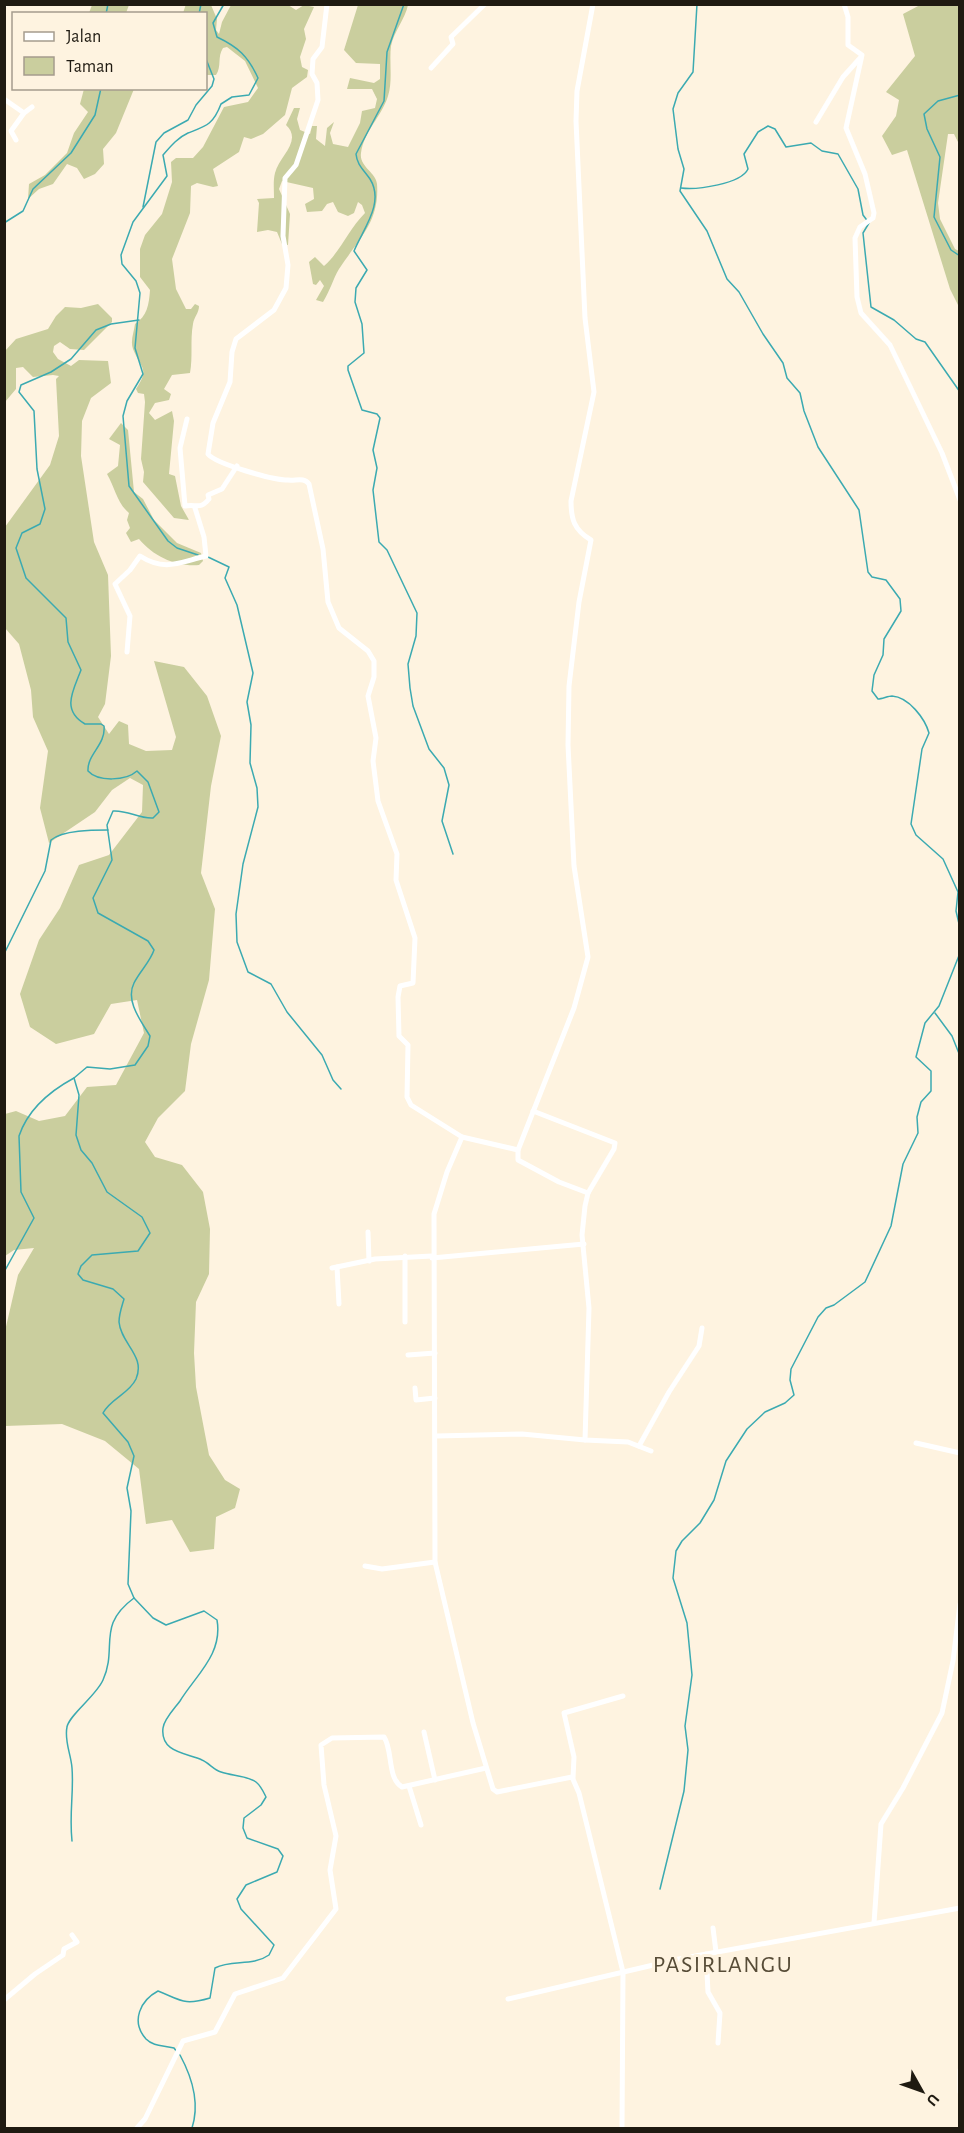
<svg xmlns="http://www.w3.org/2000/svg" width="964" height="2133" font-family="'Alegreya Sans',sans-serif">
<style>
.green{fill:#cace9e}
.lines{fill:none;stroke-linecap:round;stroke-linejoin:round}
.stream{stroke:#3baab1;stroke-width:1.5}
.minor{stroke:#fff;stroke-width:5}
.labels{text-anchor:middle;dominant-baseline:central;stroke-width:6;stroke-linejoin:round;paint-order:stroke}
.quarter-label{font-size:24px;letter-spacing:1.5px;fill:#574c37;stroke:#fef3e0}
</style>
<rect width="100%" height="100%" fill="#fef3e0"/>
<g class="green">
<path d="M 186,4 L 211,5 L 217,19 L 216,30 L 219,34 L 222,22 L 231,5 L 288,5 L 296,10 L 304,5 L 314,7 L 304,29 L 306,39 L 300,57 L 302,67 L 308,70 L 307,77 L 292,88 L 285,115 L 263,134 L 251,139 L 244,137 L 239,152 L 213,169 L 218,186 L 213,187 L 197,183 L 191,186 L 190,213 L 172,259 L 176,289 L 186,309 L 191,309 L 195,304 L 199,306 C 199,313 194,317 193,324 C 190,340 193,357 190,373 L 172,375 L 164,389 L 171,394 L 169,400 L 155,403 L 149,413 L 155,420 L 172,411 L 174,421 L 169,474 L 175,476 L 181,506 L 189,520 L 174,518 L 143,482 L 144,472 L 141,459 L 145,402 L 144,394 L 138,393 L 136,389 C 150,368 141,369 133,349 C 130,341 134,332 135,324 C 147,316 149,305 150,290 L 140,277 L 140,249 L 145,235 L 162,214 L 172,182 L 171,162 L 176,158 L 193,158 L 203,147 L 224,107 L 248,102 L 258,88 L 245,61 L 227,47 L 223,48 C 217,57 222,66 216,75 L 206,75 L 206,14 L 183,13 Z"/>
<path d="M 92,5 L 92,4 L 129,5 L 126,13 L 89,13 Z"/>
<path d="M 358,5 L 408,5 C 405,19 394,31 391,46 C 389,62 393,80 388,96 C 382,116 364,131 361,153 C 359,167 376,172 377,184 C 380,222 358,240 339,269 C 333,279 330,291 323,302 L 316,300 L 324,286 L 320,280 L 316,285 L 313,284 L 309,262 L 315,257 L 324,266 C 341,251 348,230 365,213 L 362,205 L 358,202 L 354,213 L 348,216 L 338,212 L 333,202 L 327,204 L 322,211 L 307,212 L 305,204 L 314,199 L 313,188 L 282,181 L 279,189 L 290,214 L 288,245 L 282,244 L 277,232 L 268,230 L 257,232 L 259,203 L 257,199 L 274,198 C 274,189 273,181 275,173 C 279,156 303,141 286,125 L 294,108 L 300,108 L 297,119 L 300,130 L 310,134 L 312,126 L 317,126 L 316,139 L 325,146 L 327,128 L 334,122 L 330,133 L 333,144 L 348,147 L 360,123 L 362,111 L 375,108 L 377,99 L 372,89 L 347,89 L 350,78 L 374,83 L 380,79 L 380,64 L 356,63 L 344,50 Z"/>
<path d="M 920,5 L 959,5 L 959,144 L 954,134 L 948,134 L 938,203 L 940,219 L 955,249 L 959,251 L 959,307 L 950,289 L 907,150 L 892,155 L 882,136 L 896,116 L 899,100 L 886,92 L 915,56 L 903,14 Z"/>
<path d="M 84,89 L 134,89 L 116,133 L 103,149 L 104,164 L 95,174 L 84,179 L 77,168 L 67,164 L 53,184 L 39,189 L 28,199 L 29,184 L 45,175 L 67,153 L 74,133 L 88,112 L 80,104 Z"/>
<path d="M 98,304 L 112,318 L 112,322 L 84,350 L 70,349 L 60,342 L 54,346 L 53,352 L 58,359 L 71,366 L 79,360 L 108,361 L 111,383 L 91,398 L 82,421 L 81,456 L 94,542 L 108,575 L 111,656 L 105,704 L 98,717 L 109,734 L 119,721 L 128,725 L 129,744 L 146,751 L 172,750 L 176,737 L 154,661 L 184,667 L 207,696 L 221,736 L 211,786 L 201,873 L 215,909 L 209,980 L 191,1044 L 185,1091 L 158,1118 L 145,1142 L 155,1157 L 182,1165 L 203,1192 L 210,1229 L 209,1274 L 196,1302 L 194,1353 L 196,1387 L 209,1455 L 225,1480 L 240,1489 L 235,1508 L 216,1517 L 214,1549 L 190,1552 L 172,1520 L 146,1524 L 139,1469 L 105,1441 L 62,1424 L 5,1426 L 5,1331 L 18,1275 L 34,1248 L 14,1250 L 5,1256 L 5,1114 L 16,1111 L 39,1121 L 65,1116 L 87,1087 L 116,1085 L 144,1033 L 137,1000 L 111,1004 L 94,1034 L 56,1044 L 30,1027 L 20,994 L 39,940 L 60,908 L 79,865 L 109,855 L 142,812 L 143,785 L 130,778 L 112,790 L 95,812 L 49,843 L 40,808 L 48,751 L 33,717 L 31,690 L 19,644 L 5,628 L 5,527 L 50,465 L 59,436 L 56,379 L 59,376 L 53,375 L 33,377 L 23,367 L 16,368 L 16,389 L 5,402 L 5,351 L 16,339 L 48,329 L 56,316 L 65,307 L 81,308 Z"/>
<path d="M 121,423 L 128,430 L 134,492 L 143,499 L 154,520 L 177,543 L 201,553 L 203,561 L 199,565 C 177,567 154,557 139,539 L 131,542 L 126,533 L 130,528 L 127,520 L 129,513 C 117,503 115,488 107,474 L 118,466 L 120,445 L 109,439 Z"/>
</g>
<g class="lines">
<g class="stream">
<path d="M 404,4 L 387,52 L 384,101 L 356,154 C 357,165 364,170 370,179 C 385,203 363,229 354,251 L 367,270 L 356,288 L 355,302 L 362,324 L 364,353 L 348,366 L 348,370 L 362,410 L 377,414 L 380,418 L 373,450 L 377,468 L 373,490 L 379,542 L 387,550 L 417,613 L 416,636 L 408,664 L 410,688 L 413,706 L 429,749 L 444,768 L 449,785 L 442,821 L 453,854"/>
<path d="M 697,4 L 693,72 L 678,93 L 673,109 L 678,149 L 684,169 L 680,191 L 707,231 L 727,279 L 739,292 L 763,334 L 783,363 L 787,378 L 800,393 L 804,411 L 818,447 L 859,510 L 868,572 L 872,577 L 886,580 L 900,599 L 901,611 L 884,639 L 883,655 L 874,675 L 872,691 L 878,699 C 882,699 888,696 892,696 C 909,697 925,719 929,733 L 922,749 L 911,824 L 916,835 L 943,859 L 958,892 L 956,911 L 960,928"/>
<path d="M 106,14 L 108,4"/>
<path d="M 199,14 L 201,4"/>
<path d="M 960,95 L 938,101 L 924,114 L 927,129 L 940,157 L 934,217 L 951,250 L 960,256"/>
<path d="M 681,188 C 697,190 741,184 748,169 L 744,154 L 758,132 L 768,126 L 775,129 L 786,147 L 811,143 L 822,151 L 838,154 L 858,189 L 863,215 L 869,223 L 863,233 L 871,307 L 894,320 L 916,339 L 925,342 L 960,392"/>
<path d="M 143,207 L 156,142 L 164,133 L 188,120 L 196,105 L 212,86 L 214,79 L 206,59"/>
<path d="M 4,223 L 23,211 L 33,189 L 71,153 L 95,115 L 101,88"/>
<path d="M 139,320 L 111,324 L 96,330 L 71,359 L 51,372 L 21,385 L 19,392 L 34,411 L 37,469 L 45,509 L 40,524 L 22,533 L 16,548 L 26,578 L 66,618 L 68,642 L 81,670 C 73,691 61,710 85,724 L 101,724 L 104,726 C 106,745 87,754 88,771 C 98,782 126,781 137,771 L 148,782 L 159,812 L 153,818 C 139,819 128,810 113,811 L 107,825 L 112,860 L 93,898 L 98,913 L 148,941 L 154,950 C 150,962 140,971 134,983 C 125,1001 141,1021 150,1036 L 148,1046 L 135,1065 L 110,1069 L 87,1067 L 74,1078 L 79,1095 L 76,1135 L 81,1150 L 92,1163 L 107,1192 L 142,1217 L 150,1233 L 138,1251 L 92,1255 L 81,1266 L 78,1274 L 83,1280 L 113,1289 L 124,1299 C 122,1306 119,1314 119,1322 C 121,1344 146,1356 136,1379 C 129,1394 111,1398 103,1413 L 128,1442 L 134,1456 L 127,1488 L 131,1511 L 128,1584 L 134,1598 L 153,1618 L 166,1625 L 204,1611 L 217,1620 C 223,1654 196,1675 180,1701 C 175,1708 164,1719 163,1728 C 160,1753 187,1753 202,1760 C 209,1763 214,1770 221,1772 C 232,1776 246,1775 256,1782 C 261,1786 263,1791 266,1797 L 261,1805 L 244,1818 L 243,1828 L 247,1838 L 278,1849 L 283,1856 L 277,1872 L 246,1885 L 237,1899 L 241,1909 L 274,1945 L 269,1955 C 252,1967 232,1959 215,1968 L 210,1998 C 183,2006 181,2000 158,1991 C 141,2000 130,2021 146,2039 C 154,2047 164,2045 174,2048 L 177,2052"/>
<path d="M 198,555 L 177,548 L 168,541 L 129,486 L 123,416 L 127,401 L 143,374 L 135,348 L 140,293 L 136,281 L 122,264 L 121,255 L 133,222 L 167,176 L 163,155 C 170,147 177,138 188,133 C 206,126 213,125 221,104 L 232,97 L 249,95 L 258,78 C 248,56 238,47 217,37 L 213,23 L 224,4"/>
<path d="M 208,557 L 229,567 L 225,578 L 237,605 L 253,673 L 247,702 L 251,725 L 250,763 L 257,788 L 258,807 L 243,864 L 236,914 L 237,942 L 248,972 L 271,984 L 287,1012 L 322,1055 L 333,1080 L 341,1089"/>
<path d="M 4,954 L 45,871 L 51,840 C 63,830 93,830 108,830"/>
<path d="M 935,1013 L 952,1036 L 960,1056"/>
<path d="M 4,1272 L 34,1218 L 21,1192 L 19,1136 C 28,1109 50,1091 74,1078"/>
<path d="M 72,1841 C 69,1814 74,1792 72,1768 C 71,1754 64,1741 67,1727 C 69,1715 96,1696 103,1680 C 118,1647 96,1626 134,1598"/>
<path d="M 660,1889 L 684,1791 L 688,1750 L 685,1726 L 692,1675 L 687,1623 L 673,1578 L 676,1551 L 682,1541 L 700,1523 L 714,1500 L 726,1461 L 747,1429 L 765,1412 L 785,1403 L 794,1395 L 790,1380 L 791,1369 L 818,1317 L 826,1308 L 834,1305 L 865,1282 L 891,1226 L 903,1164 L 918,1133 L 917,1117 L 921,1102 L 931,1091 L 931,1071 L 916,1057 L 925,1023 L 939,1006 L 960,953"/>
<path d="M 180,2055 C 193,2079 200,2103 192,2128"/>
</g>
<g class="minor">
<path d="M 327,4 L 322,47 L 313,59 L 312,74 L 317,83 L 318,100 L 296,165 L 285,178 L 283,236 L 288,265 L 286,288 L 274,310 L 236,339 L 232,352 L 230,382 L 213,423 L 208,454 C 216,464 273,480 288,480 C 296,481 304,477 309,484 L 323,549 L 328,602 L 339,628 L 368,651 L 374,661 L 374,677 L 368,696 L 376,738 L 373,761 L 378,801 L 397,854 L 396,880 L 415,938 L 413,983 L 400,986 L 398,997 L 399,1036 L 408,1045 L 407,1097 L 411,1105 L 462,1137"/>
<path d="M 593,4 L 577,91 L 576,121 L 585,318 L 594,392 L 571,501 C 571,519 574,530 591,540 L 579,602 L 569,686 L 568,745 L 574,866 L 588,957 L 574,1008 L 518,1150 L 462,1137 L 447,1172 L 434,1214 L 435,1562 L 473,1723 L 493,1789 L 497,1792 L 572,1777 L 579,1793 L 623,1972 L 622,2128"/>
<path d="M 844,4 L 848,17 L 848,45 L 862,55 L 846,128 L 865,174 L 874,213 L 873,218 L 860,227 L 855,238 L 857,297 L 861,313 L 890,345 L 942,453 L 960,500"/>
<path d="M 4,5 L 6,4"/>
<path d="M 431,68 L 453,44 L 451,37 L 485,4"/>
<path d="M 4,99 L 24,113 L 32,107"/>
<path d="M 816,122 L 843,77 L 861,57"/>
<path d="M 16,140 L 11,131 L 24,113"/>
<path d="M 187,419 L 180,448 L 185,506 C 197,504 200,510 209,499 L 208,495 L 222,489 L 237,466"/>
<path d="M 127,652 L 130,616 L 115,584 L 130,570 L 140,556 C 165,572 180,562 206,556 L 204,537 L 195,508"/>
<path d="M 533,1111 L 615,1143 L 614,1149 L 588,1193 L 585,1206 L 582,1235 L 589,1308 L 585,1440 L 628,1442 L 651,1451"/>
<path d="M 518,1150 L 518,1160 L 559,1182 L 588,1193"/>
<path d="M 368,1232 L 369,1261"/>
<path d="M 432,1258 L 584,1244"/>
<path d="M 337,1267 L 339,1304"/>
<path d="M 332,1268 L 375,1259 L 432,1256"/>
<path d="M 405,1322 L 405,1256"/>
<path d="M 408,1355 L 435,1353"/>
<path d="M 415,1388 L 416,1400 L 435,1398"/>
<path d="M 437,1436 L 522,1434 L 585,1440"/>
<path d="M 916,1443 L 960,1453"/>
<path d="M 639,1446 L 669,1392 L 699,1346 L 702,1328"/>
<path d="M 365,1566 L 382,1569 L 435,1562"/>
<path d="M 424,1732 L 435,1780"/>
<path d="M 573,1778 L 574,1757 L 564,1713 L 623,1696"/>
<path d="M 409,1786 L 421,1825"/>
<path d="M 874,1923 L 881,1824 L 903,1788 L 942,1713 L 953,1661 L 960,1604"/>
<path d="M 713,1928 L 716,1952"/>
<path d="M 706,1954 L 708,1992 L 720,2013 L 718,2043"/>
<path d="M 508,1999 L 679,1959 L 960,1908"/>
<path d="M 4,2000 L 35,1974 L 63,1955 L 64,1949 L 77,1942 L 72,1935"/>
<path d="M 960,2070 L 960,2092"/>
<path d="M 137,2128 L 145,2119 L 183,2041 L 215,2032 L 235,1994 L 283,1978 L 336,1909 L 330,1870 L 336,1836 L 324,1785 L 321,1745 L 332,1738 L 384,1737 C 393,1750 387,1778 402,1787 L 486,1768"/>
</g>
</g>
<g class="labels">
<g class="quarter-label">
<text x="723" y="1965">PASIRLANGU</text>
</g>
</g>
<rect width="964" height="2133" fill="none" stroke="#1f1a11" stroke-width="12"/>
<rect x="12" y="12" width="195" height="78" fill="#fef3e0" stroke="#a59c8d" stroke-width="1.5"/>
<rect x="24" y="32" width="30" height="9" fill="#ffffff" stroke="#a59c8d" stroke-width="1.5"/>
<text x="66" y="42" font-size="18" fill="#1f1a11">Jalan</text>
<rect x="24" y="57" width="30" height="18" fill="#cace9e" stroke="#a59c8d" stroke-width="1.5"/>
<text x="66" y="72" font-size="18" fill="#1f1a11">Taman</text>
<g transform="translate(922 2091) rotate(130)" stroke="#fef3e0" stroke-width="4.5" paint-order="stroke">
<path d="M0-4.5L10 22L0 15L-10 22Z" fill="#1f1a11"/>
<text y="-9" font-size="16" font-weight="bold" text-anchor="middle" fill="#1f1a11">U</text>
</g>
</svg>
